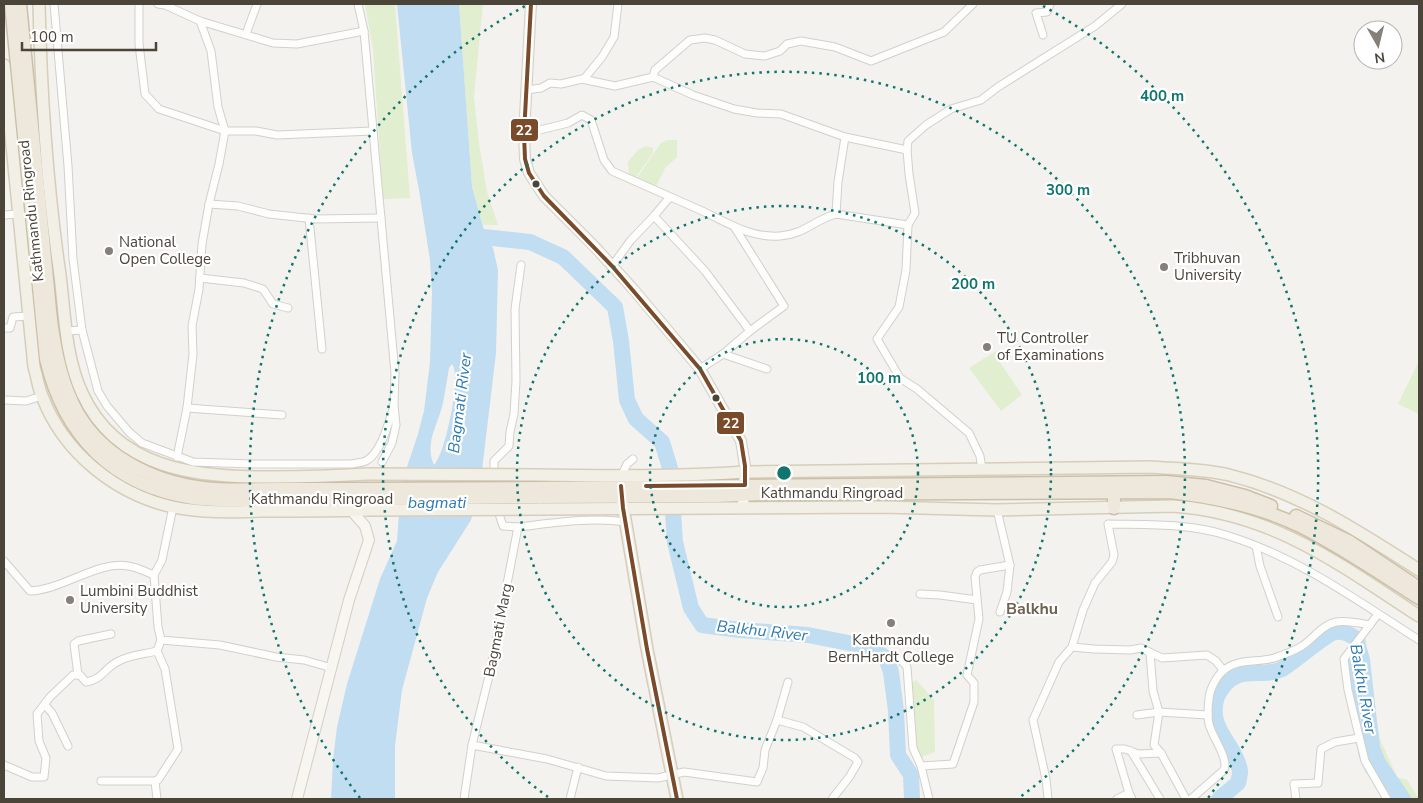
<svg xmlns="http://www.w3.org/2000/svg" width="1423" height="803" font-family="'Nunito Sans',sans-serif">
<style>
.green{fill:#e1eecf}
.water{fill:#c0ddf1;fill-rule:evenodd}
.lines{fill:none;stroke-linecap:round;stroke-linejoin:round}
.river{stroke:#c0ddf1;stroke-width:16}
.street-casing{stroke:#d2d0cb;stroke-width:9}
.secondary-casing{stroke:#d3cfc5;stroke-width:12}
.primary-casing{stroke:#d6cebb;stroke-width:14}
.highway-casing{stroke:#ccbfa9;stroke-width:15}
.street{stroke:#fdfdfc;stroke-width:7}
.secondary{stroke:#f7f6f1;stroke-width:10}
.primary{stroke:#f2efe6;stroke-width:11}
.highway{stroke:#ede8db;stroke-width:12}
.primary-bridge-casing{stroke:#d6cebb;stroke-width:14;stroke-linecap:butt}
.highway-bridge-casing{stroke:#ccbfa9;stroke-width:15;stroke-linecap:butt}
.primary-bridge{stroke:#f2efe6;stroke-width:11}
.highway-bridge{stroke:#ede8db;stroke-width:12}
.bus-1-casing{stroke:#fff;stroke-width:8}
.bus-1{stroke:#7a4b2a;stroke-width:4}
.ring{fill:none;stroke:#0f766e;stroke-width:2.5;stroke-dasharray:2.5 5}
.bus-dot{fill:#4b4439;stroke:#fff;stroke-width:2}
.poi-dot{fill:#868178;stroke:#fff;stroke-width:2}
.labels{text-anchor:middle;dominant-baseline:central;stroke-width:4.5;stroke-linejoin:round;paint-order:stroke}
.street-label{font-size:15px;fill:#4b4439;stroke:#fff}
.poi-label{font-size:15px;fill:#4b4439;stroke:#fff;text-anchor:start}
.water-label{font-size:16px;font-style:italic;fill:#2e7ab2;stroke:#fff}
.neighbourhood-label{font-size:16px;font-weight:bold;fill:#6e6250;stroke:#fff}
.centre{fill:#0f766e;stroke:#fff;stroke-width:2.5}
.ring-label{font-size:15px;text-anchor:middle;font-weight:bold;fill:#0f766e;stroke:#fff;stroke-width:4.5;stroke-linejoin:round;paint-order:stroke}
.line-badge{stroke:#fff;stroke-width:2}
.badge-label{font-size:14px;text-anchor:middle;font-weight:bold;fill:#fff}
</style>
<rect width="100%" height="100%" fill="#f4f2ee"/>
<g class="green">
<path d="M 365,4 L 395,4 L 410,198 L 383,199 L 373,49 Z"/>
<path d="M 459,4 L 483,4 L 474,97 L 479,143 L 487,192 L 498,225 L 483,225 L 472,187 Z"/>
<path d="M 668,140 L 677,140 L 677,157 L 665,168 L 654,191 L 634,185 L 637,178 L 661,143 Z"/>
<path d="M 646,146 L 653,148 L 653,153 L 636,177 L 633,184 L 627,183 L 629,175 L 628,162 L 638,150 Z"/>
<path d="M 998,350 L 1003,358 L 999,361 L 1022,395 L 1001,411 L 969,368 Z"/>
<path d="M 1419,361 L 1419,414 L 1398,404 Z"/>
<path d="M 1366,638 L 1368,672 L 1380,739 L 1397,777 L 1407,780 L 1419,799 L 1396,799 L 1371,760 L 1358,679 L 1356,648 Z"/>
<path d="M 916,680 L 934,700 L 935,752 L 917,759 L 906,687 Z"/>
</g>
<g class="water">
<path d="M 397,4 L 459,4 L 472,187 L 486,237 L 493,248 L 498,270 L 496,353 L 480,487 L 471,520 L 438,572 L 427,598 L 402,690 L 395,746 L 395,799 L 331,799 L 333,760 L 337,727 L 347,684 L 380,579 L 397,541 L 401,485 L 418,434 L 424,411 L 430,362 L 432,293 L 430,260 L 419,190 L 412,153 ZM 452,364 C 462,375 445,455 434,465 C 424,443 438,425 443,403 C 445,392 447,380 449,368 Z"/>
<path d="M 1353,648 L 1355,679 L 1364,747 L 1368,760 L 1393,799 L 1385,799 L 1365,771 L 1359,757 L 1342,668 Z"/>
</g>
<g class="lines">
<g class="river">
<path d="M 465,235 L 530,242 L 563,257 L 615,307 L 621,341 L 627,400 L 636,419 L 662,442 L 670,468 L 675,542 L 691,608 L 702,625 L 740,630 L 808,635 L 869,647 L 886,658 L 891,672 L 896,711 L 898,755 L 911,775 L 912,799"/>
<path d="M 1219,799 L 1238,783 C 1239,779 1240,775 1240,771 C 1236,744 1206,729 1217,697 C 1218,694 1221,690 1223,687 C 1240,664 1261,679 1282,669 C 1294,662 1326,634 1335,632 C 1344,631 1350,634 1356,639 L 1362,660 L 1372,748 L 1378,763 L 1403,799"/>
</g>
<defs>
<g id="street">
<path d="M 54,4 L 68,166 L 73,259 L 82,330 L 98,391 L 107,406 L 129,432 L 142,443 L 193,462 L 251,464 L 351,464 C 356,463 361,463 366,461 C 382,452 389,421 394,405"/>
<path d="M 139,4 L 139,44 L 145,94 L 159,109 L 225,131 L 256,131 L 277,135 L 373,131"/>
<path d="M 158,4 L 165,5 L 200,21 L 273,43 L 297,44 L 364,31"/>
<path d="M 358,4 L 364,31 L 395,373 L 394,405 L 396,425 L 392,443 L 382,462"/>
<path d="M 246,34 L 257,4"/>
<path d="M 1043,35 L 1036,13 L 1047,12 L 1050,4"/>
<path d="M 653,77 L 655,70 L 690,40 L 705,38 L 715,40 L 745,54 L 765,56 L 780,51 L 787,44 L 801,41 L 835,47 L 871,61 L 944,32 L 973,4"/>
<path d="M 584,79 L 602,57 L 614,37 L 618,4"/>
<path d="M 524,134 L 568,123 L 582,115 L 591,120 L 604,160 L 612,171 C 641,184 671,197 700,210 C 727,222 749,238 780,236 C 805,234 814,220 836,214 L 838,182 L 845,137 L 781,114 L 757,113 L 734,109 L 693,95 L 653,77 L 615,86 L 582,79 L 561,84 L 550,83 L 541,88 L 526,90"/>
<path d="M 845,137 L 907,150"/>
<path d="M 209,204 L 238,206 L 269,214 L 315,219 L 381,218"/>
<path d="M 836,214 L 908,225 L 915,213 L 909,174 L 907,150 L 908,141 L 926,125 L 951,109 L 981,100 L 998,87 L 1095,26 L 1122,4"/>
<path d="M 4,215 L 19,214"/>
<path d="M 654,216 L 669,198"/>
<path d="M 309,218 L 322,349"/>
<path d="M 908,225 L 906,270 L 899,307 L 877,339 L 900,378 L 917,389 L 969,433 L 980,456 L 982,470"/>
<path d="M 612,266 L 631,240 L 654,216 L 705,271 L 750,331 L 784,306 L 735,228"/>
<path d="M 200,278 L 244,283 L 263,289 L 273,304 L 288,308"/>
<path d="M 4,328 L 10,328 L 13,317 L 29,316"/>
<path d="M 66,331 L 82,330"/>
<path d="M 723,354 L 767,369"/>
<path d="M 700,369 L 723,354 L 750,331"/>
<path d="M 4,400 L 26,401 L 42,396"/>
<path d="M 187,408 L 282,415"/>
<path d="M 177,457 L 187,408 L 193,354 L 192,326 L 199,289 L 202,244 L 209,204 L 219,164 L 225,131 L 218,107 L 211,51 L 200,21"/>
<path d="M 494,477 L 494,461 L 509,446 L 510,432 L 514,414 L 516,381 L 515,309 L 521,265"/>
<path d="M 621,477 L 627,464 L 633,459"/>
<path d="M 497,508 L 503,526 L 518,527"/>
<path d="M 997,510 L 1010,565 L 1007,592 L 1000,612"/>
<path d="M 1256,546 L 1260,566 L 1278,617"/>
<path d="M 4,561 L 30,591 C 62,590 99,560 128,566 C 137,567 146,572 154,575"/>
<path d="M 920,594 L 940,595 L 977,600"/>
<path d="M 1378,614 L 1344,659 L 1348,690 L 1365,761 L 1387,799"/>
<path d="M 161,640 L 220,645 L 276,657 L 304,660 L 332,668"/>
<path d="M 1072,647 L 1094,649 L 1130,650 L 1141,648 L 1162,658 L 1207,655 L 1216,661 L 1223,670"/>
<path d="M 1150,653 L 1153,691 L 1159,712 L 1208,715"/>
<path d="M 901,660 L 907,667 L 913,748 L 921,766"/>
<path d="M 78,675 L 74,644 L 78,641 L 111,634"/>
<path d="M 45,705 L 52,713 L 68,746"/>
<path d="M 1137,715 L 1159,712 L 1154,745 L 1161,753 L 1186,799"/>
<path d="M 777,720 L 788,682"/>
<path d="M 472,745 L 547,759 L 606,776 L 658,778 L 684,772 L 757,782 L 763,768 L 765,750 L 777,720 L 803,727 L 855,758 L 858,762 L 850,776 L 832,799"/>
<path d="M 1131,751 L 1160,799"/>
<path d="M 4,765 L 32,777 L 44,777 L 46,758 L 39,741 L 37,714 L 50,697 L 73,675 L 80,675 L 86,682 C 102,680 105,667 119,661 C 130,655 145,654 157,651"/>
<path d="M 101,781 L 155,781"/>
<path d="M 1129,793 L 1116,749 L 1125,749 L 1138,754 L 1161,753"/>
<path d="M 157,799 L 155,781 L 158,780 L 178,749 L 165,669 L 157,651 L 161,640 L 158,627 L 154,575 L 162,560 L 173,507"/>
<path d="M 464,799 L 472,745 L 490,672 L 518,527 C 554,523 589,517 626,522"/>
<path d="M 570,799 L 578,767"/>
<path d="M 929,799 L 921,766 L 953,764 L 974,702 L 974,683 L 967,675 L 979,619 L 975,577 L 977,572 L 980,570 L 1010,565"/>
<path d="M 1048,799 L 1046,779 L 1033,720 L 1059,662 L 1072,647 L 1083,610 L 1095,583 L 1112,562 L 1114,555 L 1108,524 C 1148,525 1190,523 1229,536 C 1299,558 1358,601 1419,640"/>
<path d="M 1117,799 L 1129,793 L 1132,799"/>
<path d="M 1191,799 L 1224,770 C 1229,758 1212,737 1209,724 C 1207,716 1208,707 1209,698 C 1210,689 1216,677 1223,671 C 1237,658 1257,663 1274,658 C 1283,655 1294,651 1302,646 C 1313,639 1322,625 1336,622 C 1347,620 1359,623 1370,625"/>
<path d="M 1296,799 L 1294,784 L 1318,783 L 1321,749 L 1335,742 L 1359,738"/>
</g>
<g id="secondary">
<path d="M 531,4 L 524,134 L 525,159 L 529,173 L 544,196 L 595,247 L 634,290 L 700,369 L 741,441 L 745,466 L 743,508"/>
<path d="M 297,799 L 349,600 L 369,540 L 365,526 L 351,510"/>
</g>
<g id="primary">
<path d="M 39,4 C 41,94 47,185 60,275 C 65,314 65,356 82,393 C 117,470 198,478 273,477 C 304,477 335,476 367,474"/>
<path d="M 4,65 L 34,367 C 37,376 38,387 42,396 C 63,452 115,494 173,507 C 202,513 232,512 261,511 C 296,511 332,511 367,510"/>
<path d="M 538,475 C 607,476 676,477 745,472 L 1150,467 C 1176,469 1204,469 1229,475 C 1301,493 1358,531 1419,570"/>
<path d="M 622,501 L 647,649 L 677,799"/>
<path d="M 539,509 L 882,507 L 997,510 L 1173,506 C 1273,513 1339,564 1419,616"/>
</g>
<g id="highway">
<path d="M 11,4 L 46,359 C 64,436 113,486 193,498 C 215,501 239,500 261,500 C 296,499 332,499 367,499"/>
<path d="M 20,4 L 51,320 C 55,349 60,377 73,404 C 97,454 151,482 204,488 C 228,491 252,489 276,489 C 307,489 337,489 367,489"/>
<path d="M 1114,486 L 1114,508"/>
<path d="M 539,488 L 1166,482 L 1206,486 L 1245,496 L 1271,506"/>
<path d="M 539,497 L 717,496 L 762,494 L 1169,492 C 1215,497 1260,506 1302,527 C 1343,548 1381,574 1419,598"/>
<path d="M 1296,516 L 1350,542 L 1419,588"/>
</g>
</defs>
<use href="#street" class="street-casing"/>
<use href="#secondary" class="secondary-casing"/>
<use href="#primary" class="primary-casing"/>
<use href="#highway" class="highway-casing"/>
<use href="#street" class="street"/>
<use href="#secondary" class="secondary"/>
<use href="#primary" class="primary"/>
<use href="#highway" class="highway"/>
<defs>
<g id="primary-bridge">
<path d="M 367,474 L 538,475"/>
<path d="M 367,510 L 539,509"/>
</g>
<g id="highway-bridge">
<path d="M 367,489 L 539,488"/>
<path d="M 367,499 L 539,497"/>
</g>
</defs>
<use href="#primary-bridge" class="primary-bridge-casing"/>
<use href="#highway-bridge" class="highway-bridge-casing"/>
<use href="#primary-bridge" class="primary-bridge"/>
<use href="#highway-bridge" class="highway-bridge"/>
<defs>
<g id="bus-1">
<path d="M 531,4 L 524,134 L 525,159 L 529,173 L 544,196 L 612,266 L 700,369 L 741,441 L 745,466 L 745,485 L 646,486"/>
<path d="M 621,486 L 623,508 L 647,649 L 677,799"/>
</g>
</defs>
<use href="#bus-1" class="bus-1-casing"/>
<use href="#bus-1" class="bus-1"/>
</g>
<g class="ring">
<circle cx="784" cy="473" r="134"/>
<circle cx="784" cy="473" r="267"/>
<path d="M548 797A401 401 0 1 1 1020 797"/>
<path d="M360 798A534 534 0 0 1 525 6M1043 6A534 534 0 0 1 1208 798"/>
</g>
<g class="bus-dot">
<circle cx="536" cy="184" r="4.5"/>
<circle cx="716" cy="398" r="4.5"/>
</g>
<g class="poi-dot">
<circle cx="109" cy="251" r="5"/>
<circle cx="1164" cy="267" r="5"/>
<circle cx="987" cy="347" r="5"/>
<circle cx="70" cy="600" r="5"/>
<circle cx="891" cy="623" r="5"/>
</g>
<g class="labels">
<g class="street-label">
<text transform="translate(31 211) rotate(-96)">Kathmandu Ringroad</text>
<text x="832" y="493">Kathmandu Ringroad</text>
<text x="322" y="499">Kathmandu Ringroad</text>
<text transform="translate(498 630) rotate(-79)">Bagmati Marg</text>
</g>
<g class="poi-label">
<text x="119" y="242">National<tspan x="119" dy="17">Open College</tspan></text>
<text x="1174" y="258">Tribhuvan<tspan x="1174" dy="17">University</tspan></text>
<text x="997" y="338">TU Controller<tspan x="997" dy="17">of Examinations</tspan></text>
<text x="80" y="591">Lumbini Buddhist<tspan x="80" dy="17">University</tspan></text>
<text x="891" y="640" text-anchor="middle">Kathmandu<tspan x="891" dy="17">BernHardt College</tspan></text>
</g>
<g class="water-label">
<text transform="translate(460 403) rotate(-83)">Bagmati River</text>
<text x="437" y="503">bagmati</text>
<text transform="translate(762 631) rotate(6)">Balkhu River</text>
<text transform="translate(1363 689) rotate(80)">Balkhu River</text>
</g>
<g class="neighbourhood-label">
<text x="1032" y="609">Balkhu</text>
</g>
</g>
<circle cx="784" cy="473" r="8" class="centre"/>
<g class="ring-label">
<text x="1162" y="101">400 m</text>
<text x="1068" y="195">300 m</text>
<text x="973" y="289">200 m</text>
<text x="879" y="383">100 m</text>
</g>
<g class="line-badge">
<rect x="510" y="118" width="29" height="24" rx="5" fill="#7a4b2a"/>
<rect x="716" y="411" width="29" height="24" rx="5" fill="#7a4b2a"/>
</g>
<g class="badge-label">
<text x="524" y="135">22</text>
<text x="731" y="428">22</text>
</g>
<rect width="1423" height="803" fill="none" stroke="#4b4439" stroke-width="10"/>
<g transform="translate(1378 45) rotate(172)"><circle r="24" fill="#ffffff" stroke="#b7b4b0"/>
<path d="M0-4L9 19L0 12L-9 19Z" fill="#868178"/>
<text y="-8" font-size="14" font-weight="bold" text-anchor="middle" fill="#4b4439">N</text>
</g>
<path d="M22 42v8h134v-8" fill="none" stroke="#4b4439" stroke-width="2.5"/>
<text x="30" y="42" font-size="15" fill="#4b4439" stroke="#ffffff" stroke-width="4" paint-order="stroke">100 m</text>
</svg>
